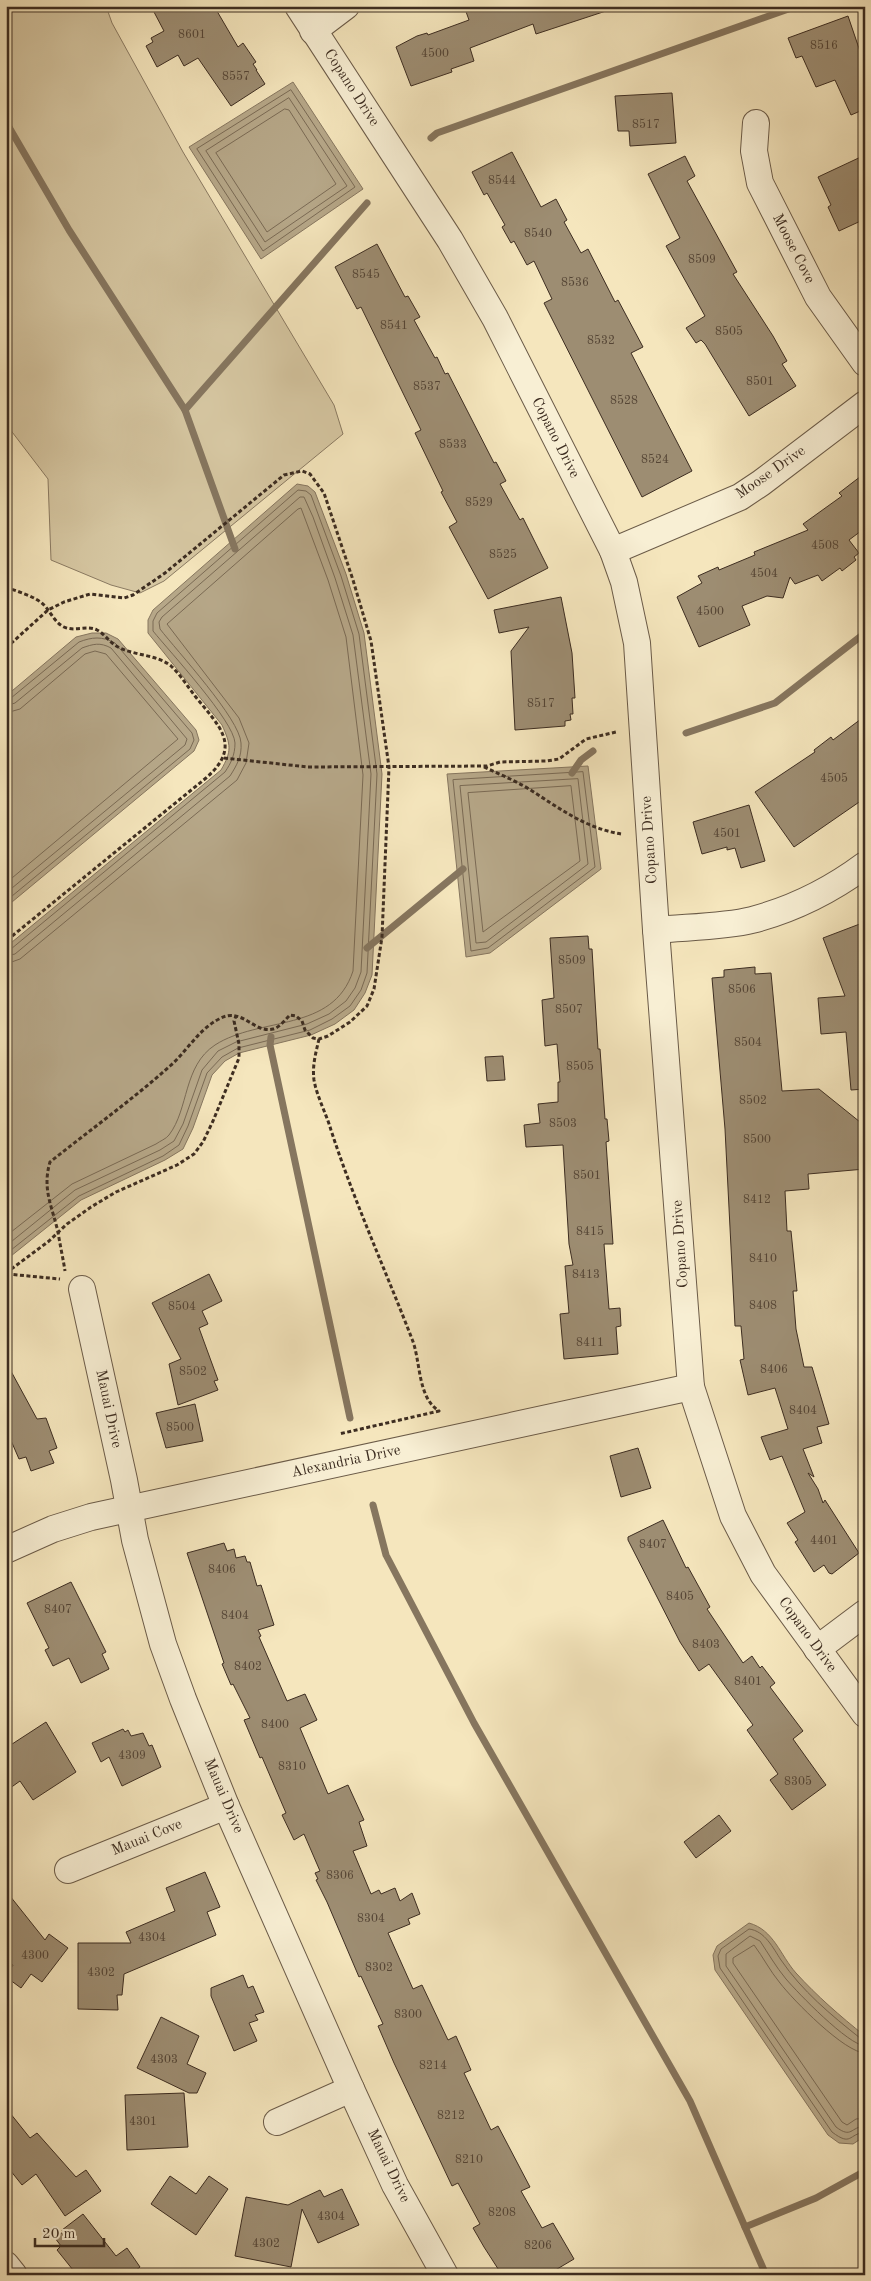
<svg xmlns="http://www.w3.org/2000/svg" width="871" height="2281" font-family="'Old Standard TT',serif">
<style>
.green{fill:#d6c7a2;stroke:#8a7a62}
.water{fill:#b6a788;stroke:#86765f}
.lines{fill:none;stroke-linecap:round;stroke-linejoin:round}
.shore{stroke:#7a6a54;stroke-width:1}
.stream{stroke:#86765f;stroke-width:7}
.building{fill:#9d8d72;stroke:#3d2d21}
.minor-casing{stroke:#6b5b48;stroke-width:28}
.path{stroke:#3d2d21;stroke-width:3;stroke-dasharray:4 2.5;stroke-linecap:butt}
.minor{stroke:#f8efd4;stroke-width:26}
.labels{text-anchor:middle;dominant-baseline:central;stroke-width:4;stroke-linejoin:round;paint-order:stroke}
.number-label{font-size:12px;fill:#554535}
.street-label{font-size:15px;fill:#3d2d21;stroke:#f8efd4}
</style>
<rect width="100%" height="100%" fill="#f5e6bd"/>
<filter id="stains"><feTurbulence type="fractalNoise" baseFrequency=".004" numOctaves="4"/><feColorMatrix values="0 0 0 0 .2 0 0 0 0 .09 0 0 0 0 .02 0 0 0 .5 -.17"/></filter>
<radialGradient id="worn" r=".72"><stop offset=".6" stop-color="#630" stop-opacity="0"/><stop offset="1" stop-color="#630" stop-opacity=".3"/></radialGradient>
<path class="green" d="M 6,6 L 106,6 L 112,23 L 183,152 L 334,405 L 343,434 L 164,581 L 140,593 L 111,585 L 51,560 L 48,479 L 6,424 Z"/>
<g class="water">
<path d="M 293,82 L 363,189 L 261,259 L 189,147 Z"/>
<path d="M 297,484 L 308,486 L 315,492 L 346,574 L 364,633 L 382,774 L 372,975 L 365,993 L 354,1010 L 335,1024 L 311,1035 L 239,1053 L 225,1061 L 212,1075 L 193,1128 L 183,1149 L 165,1160 L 81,1200 L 6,1260 L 6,947 L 221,770 C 232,751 231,745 222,725 L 148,633 L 148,620 L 153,610 Z"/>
<path d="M 92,633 L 106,633 L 118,639 L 196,730 L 199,740 L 194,751 L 6,907 L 6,696 L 76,637 Z"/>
<path d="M 588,766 L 601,869 L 490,953 L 466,957 L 447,774 Z"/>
<path d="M 749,1923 C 774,1930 780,1955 796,1973 C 817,1996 840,2016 865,2036 L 865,2136 L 853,2144 L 839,2143 L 828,2135 L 715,1970 L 713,1955 L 717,1946 Z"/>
</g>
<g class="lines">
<g class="shore">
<path d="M 291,90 L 355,187 L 263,251 L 197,149 Z"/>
<path d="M 289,98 L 347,186 L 265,242 L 206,151 Z"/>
<path d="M 285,109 L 289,110 L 336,184 L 267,232 L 216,153 Z"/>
<path d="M 6,700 L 11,698 L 79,642 C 92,637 102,636 115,643 L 192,733 L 194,740 L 190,749 L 6,901"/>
<path d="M 6,706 L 15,703 L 82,648 C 93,644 100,642 111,648 L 187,739 L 185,745 L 6,893"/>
<path d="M 6,713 L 20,709 L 85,654 L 95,651 L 106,654 L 178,739 L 6,883"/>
<path d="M 583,772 L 595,867 L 488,948 L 471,951 L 453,780 Z"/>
<path d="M 578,779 L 588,864 L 486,942 L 476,943 L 460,786 Z"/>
<path d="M 571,786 L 580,861 L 483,932 L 468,793 Z"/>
<path d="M 6,950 L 11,949 L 225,772 C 231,763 235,755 235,743 C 234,721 170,652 153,631 L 153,621 L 157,613 L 298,490 L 306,491 L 311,495 L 341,576 L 359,634 L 377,774 L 367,973 L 361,990 L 350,1006 L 332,1019 L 310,1030 L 238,1048 L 222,1057 L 207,1073 L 188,1126 L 179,1145 L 163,1156 L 79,1196 L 6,1254"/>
<path d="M 6,956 L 15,954 L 230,776 C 237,765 242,756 241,743 C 240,719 177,651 160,629 L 159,622 L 162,617 L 300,497 L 304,497 L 313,517 L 335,578 L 353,635 L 371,774 L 361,972 L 355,988 L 346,1001 L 329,1014 L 307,1024 L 236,1042 L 218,1051 L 202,1070 L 183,1124 L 174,1141 L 160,1150 L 75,1190 L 6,1246"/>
<path d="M 6,964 L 20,959 L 237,780 L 246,763 L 249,743 L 239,718 L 167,624 L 298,509 L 301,508 L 328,580 L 346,637 L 363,775 L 353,971 C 333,1033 260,1016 215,1045 C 183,1066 189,1109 169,1135 C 166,1139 160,1141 156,1144 L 72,1184 L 6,1236"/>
<path d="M 865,2039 L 860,2038 C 831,2015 802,1991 781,1960 C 773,1948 765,1931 749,1929 L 721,1949 L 718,1956 L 720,1968 L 832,2132 C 852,2147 848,2134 865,2132"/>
<path d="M 865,2046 C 848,2045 798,1993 786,1979 C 776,1967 768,1953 760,1941 L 750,1936 L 726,1954 L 726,1966 L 836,2127 C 852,2139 850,2127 865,2126"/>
<path d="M 865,2053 C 845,2053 793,2000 780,1983 C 770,1971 763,1957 754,1945 L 733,1958 L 733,1963 L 842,2122 L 847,2125 L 856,2119 L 865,2118"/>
</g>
<g class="stream">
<path d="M 6,122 L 69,230 L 185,410 L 235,549"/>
<path d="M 431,138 L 437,133 L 797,6"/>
<path d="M 185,410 L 367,203"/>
<path d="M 686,733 L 775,703 L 865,633"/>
<path d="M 572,773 L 581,760 L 593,751"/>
<path d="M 367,948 L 463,869"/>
<path d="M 271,1037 L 270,1045 L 350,1418"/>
<path d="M 373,1505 L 386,1555 L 474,1723 L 690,2101 L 766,2275"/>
<path d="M 745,2227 L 816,2198 L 865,2171"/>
</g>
</g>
<g class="building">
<path d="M 165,6 L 214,6 L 238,47 L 243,43 L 256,62 L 253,64 L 257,70 L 256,70 L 265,84 L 231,106 L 198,58 L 184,66 L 178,55 L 157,67 L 146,46 L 153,42 L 151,38 L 164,31 L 154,12 Z"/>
<path d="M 464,6 L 608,6 L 609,10 L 536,34 L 533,24 L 470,48 L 474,61 L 451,69 L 452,72 L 411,86 L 396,47 L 417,36 L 427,33 L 428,35 L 469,20 Z"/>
<path d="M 848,16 L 865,66 L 865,109 L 851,115 L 835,80 L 816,87 L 802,56 L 796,58 L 788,38 Z"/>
<path d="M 672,93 L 676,143 L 630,146 L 629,131 L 618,131 L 615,96 Z"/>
<path d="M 512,152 L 541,207 L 556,199 L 567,220 L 564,222 L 581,253 L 588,249 L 615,302 L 618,300 L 643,347 L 631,353 L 692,471 L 642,497 L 544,303 L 552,299 L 534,261 L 527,265 L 514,241 L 511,243 L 502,227 L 505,225 L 487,193 L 484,195 L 472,172 Z"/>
<path d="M 865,155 L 865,219 L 839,231 L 828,207 L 831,205 L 818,177 Z"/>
<path d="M 685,156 L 695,176 L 687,181 L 737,272 L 733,274 L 773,336 L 787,361 L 782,364 L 796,386 L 749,416 L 705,344 L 701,340 L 696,343 L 686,328 L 705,316 L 666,246 L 680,238 L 648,174 Z"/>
<path d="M 377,244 L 405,297 L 408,296 L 420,317 L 414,320 L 435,358 L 437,357 L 445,374 L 448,373 L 494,463 L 496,462 L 506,481 L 500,484 L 520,520 L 523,518 L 548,568 L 488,599 L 449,527 L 457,522 L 441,492 L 443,491 L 415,433 L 421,430 L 361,307 L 357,309 L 335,267 Z"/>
<path d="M 865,473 L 865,528 L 849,540 L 859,553 L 854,557 L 856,560 L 842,571 L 840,568 L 822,581 L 818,575 L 795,584 L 790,577 L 783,598 L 767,596 L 742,606 L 750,625 L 699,647 L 677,597 L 702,583 L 698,576 L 718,567 L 719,570 L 755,555 L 754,552 L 808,530 L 803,524 L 842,496 L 839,493 Z"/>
<path d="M 561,597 L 572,653 L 575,698 L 572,698 L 573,714 L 570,714 L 571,720 L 565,721 L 565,726 L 515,730 L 511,651 L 529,627 L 499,633 L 494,610 Z"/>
<path d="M 865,716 L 865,798 L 794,847 L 755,792 L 815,752 L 814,750 L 831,737 L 833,740 Z"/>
<path d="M 749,805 L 765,861 L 741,868 L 735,848 L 727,850 L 727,847 L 702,854 L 693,822 Z"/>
<path d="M 865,922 L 865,1089 L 851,1090 L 846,1032 L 821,1034 L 818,998 L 845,996 L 823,938 Z"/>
<path d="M 588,936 L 589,949 L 592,949 L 598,1049 L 600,1049 L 605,1119 L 607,1119 L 609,1141 L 606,1142 L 613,1244 L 604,1244 L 609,1309 L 620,1308 L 621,1326 L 616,1327 L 618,1354 L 564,1359 L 560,1314 L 569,1313 L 565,1266 L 573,1265 L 569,1244 L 563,1145 L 526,1147 L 524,1125 L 540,1123 L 538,1104 L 558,1102 L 558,1082 L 560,1082 L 557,1044 L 545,1046 L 542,1000 L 554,998 L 550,938 Z"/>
<path d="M 755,967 L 755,974 L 771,973 L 782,1091 L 819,1089 L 865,1126 L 865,1169 L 808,1174 L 809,1189 L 785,1191 L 787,1231 L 791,1231 L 797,1291 L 793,1291 L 796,1329 L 804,1367 L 812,1367 L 829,1424 L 817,1427 L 822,1443 L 803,1449 L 814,1477 L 808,1473 L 818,1489 L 823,1503 L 825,1500 L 859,1553 L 832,1574 L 829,1573 L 824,1565 L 814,1572 L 795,1542 L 798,1540 L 787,1523 L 805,1512 L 782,1456 L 770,1460 L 761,1437 L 788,1429 L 775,1388 L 748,1395 L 740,1360 L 744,1359 L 741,1326 L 735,1326 L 725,1129 L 712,978 L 724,977 L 724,970 Z"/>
<path d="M 503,1056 L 505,1080 L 487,1081 L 485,1057 Z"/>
<path d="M 209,1274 L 222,1301 L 202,1311 L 208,1324 L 199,1328 L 218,1380 L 214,1381 L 218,1390 L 178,1405 L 169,1364 L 181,1359 L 152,1303 Z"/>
<path d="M 6,1362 L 37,1419 L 46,1418 L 57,1448 L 49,1451 L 54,1463 L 31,1471 L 26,1457 L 19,1459 L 6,1429 Z"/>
<path d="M 195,1404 L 203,1441 L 166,1448 L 156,1413 Z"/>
<path d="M 638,1448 L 651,1488 L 621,1497 L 610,1456 Z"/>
<path d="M 663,1520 L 686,1568 L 688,1567 L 710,1607 L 707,1609 L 743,1663 L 752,1656 L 760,1668 L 762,1666 L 775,1683 L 770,1687 L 803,1731 L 793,1739 L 826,1785 L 792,1810 L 770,1780 L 778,1774 L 747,1730 L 753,1725 L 709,1664 L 699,1671 L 680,1642 L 628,1540 L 628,1537 Z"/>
<path d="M 224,1543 L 227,1551 L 234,1549 L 236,1558 L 245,1556 L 247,1562 L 250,1562 L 257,1586 L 261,1585 L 274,1625 L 258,1630 L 261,1636 L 259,1637 L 287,1701 L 305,1694 L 317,1720 L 300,1728 L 328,1794 L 348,1785 L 364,1820 L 359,1822 L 367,1846 L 353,1851 L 371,1894 L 379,1890 L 381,1894 L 395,1888 L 400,1901 L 412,1893 L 420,1914 L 408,1919 L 410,1924 L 388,1933 L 413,1989 L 422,1985 L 448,2040 L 456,2036 L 471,2070 L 464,2073 L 491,2130 L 498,2126 L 530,2187 L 521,2191 L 542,2228 L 553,2223 L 574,2259 L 547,2275 L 502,2275 L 484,2247 L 473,2228 L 480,2224 L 458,2183 L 452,2186 L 394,2063 L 378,2026 L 383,2024 L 361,1976 L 359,1977 L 327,1902 L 316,1880 L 318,1879 L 315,1873 L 320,1871 L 304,1834 L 294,1840 L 282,1815 L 286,1813 L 262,1757 L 260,1758 L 244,1720 L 250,1718 L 233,1684 L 231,1685 L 222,1664 L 224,1663 L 187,1553 Z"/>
<path d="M 71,1582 L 106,1652 L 102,1654 L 109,1669 L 81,1683 L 69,1658 L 53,1666 L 45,1650 L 49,1648 L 27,1603 Z"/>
<path d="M 46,1722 L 76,1772 L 33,1800 L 20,1781 L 6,1791 L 6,1748 Z"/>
<path d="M 123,1729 L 125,1732 L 128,1730 L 131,1736 L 143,1733 L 149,1746 L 152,1745 L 161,1767 L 122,1786 L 109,1757 L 101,1762 L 92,1743 Z"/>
<path d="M 719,1815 L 731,1831 L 696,1858 L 684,1842 Z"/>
<path d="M 205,1872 L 220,1907 L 207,1912 L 216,1935 L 124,1974 L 122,1995 L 117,1995 L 118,2010 L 78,2009 L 78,1943 L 131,1943 L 126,1932 L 175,1911 L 166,1888 Z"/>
<path d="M 6,1891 L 45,1940 L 49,1934 L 68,1948 L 42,1982 L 31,1974 L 21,1988 L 6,1977 L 13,1965 L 6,1960 Z"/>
<path d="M 243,1975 L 248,1988 L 253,1986 L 264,2012 L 255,2015 L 258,2020 L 249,2023 L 257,2041 L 234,2051 L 211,1996 L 211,1988 Z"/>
<path d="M 161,2017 L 199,2036 L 187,2064 L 206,2073 L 197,2093 L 189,2093 L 137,2068 Z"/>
<path d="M 184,2093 L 188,2147 L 127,2150 L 125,2095 Z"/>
<path d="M 6,2108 L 30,2138 L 37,2133 L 76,2177 L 86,2170 L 101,2191 L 65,2216 L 36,2174 L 22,2185 L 6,2165 Z"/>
<path d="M 170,2176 L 196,2194 L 209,2176 L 228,2189 L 196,2235 L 151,2204 Z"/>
<path d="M 342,2189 L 359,2225 L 318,2243 L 302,2209 L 291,2267 L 235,2256 L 246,2197 L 288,2205 L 320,2190 L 324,2197 Z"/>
<path d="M 83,2214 L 116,2256 L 127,2248 L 140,2267 L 130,2275 L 77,2275 L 57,2250 L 61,2246 L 55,2238 L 63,2232 L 62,2230 Z"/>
</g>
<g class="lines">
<defs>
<g id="minor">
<path d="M 298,6 L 450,240 L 495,318 L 613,551 L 624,582 L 637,643 L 656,930 L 691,1387 L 733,1516 L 763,1574 L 865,1714"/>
<path d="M 313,31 L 346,6"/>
<path d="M 756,123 L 754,151 L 760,183 L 818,297 L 865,363"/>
<path d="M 613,551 L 740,497 L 761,483 L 865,404"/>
<path d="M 656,930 C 686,927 724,927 752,920 C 794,909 830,891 865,865"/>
<path d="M 82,1289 L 124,1480 L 135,1540 L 163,1644 L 183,1699 L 226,1806 L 351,2089 L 395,2185 L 445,2275"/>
<path d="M 6,1550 L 53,1529 L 91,1517 L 691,1387"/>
<path d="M 817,1649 L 865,1613"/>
<path d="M 68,1870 L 226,1806"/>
<path d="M 277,2122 L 351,2089"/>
<path d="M 6,2265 L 14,2275"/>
</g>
</defs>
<use href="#minor" class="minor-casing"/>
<g class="path">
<path d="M 6,587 C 18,592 35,596 44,605 C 51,612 54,622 64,627 C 75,632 87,625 97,630 C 105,634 110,643 118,647 C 135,656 156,654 171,666 C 180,674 188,687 195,696 C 219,726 243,746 206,778 L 6,941"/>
<path d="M 6,648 L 48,610 L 64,602 L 90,594 L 124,598 L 133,595 L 165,573 L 284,475 L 302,471 L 310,474 L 324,493 L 353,580 L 371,641 L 389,767 L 382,937 L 374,989 L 367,1006 L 350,1022 L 328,1036 L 319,1039 L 313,1038 L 305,1030 L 302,1021 L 296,1016 L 290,1015 C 285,1020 279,1028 273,1029 C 254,1034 242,1006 219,1019 C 198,1030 187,1051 170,1066 C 132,1100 90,1130 50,1162 C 42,1189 52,1206 58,1232 C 60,1245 63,1258 65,1271"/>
<path d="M 224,758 L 308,767 L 487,766 L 500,762 L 547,761 L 559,759 L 586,739 L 616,732"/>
<path d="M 484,767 C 499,774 514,780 529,789 C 559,808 585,828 621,834"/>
<path d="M 319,1039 C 316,1052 312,1066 314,1080 C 317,1097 326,1113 331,1130 C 354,1201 385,1269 412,1339 C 421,1361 417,1397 439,1411 L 339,1434"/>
<path d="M 6,1273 L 49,1241 L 67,1224 L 91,1207 L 116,1192 L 177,1165 L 194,1154 L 203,1142 L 213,1121 L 239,1058 L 239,1044 L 234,1021 L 236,1016"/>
<path d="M 7,1274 L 60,1279"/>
</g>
<use href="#minor" class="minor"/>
</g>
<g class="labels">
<g class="number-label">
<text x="192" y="35">8601</text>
<text x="824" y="46">8516</text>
<text x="435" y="54">4500</text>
<text x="236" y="77">8557</text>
<text x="646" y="125">8517</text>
<text x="502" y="181">8544</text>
<text x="538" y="234">8540</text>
<text x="702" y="260">8509</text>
<text x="366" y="275">8545</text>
<text x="575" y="283">8536</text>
<text x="394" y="326">8541</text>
<text x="729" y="332">8505</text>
<text x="601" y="341">8532</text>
<text x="760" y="382">8501</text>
<text x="427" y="387">8537</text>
<text x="624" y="401">8528</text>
<text x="453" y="445">8533</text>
<text x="655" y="460">8524</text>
<text x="479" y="503">8529</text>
<text x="825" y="546">4508</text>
<text x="503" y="555">8525</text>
<text x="764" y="574">4504</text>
<text x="710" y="612">4500</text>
<text x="541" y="704">8517</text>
<text x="834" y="779">4505</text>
<text x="727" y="834">4501</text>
<text x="572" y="961">8509</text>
<text x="742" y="990">8506</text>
<text x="569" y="1010">8507</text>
<text x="748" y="1043">8504</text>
<text x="580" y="1067">8505</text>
<text x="753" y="1101">8502</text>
<text x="563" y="1124">8503</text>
<text x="757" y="1140">8500</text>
<text x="587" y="1176">8501</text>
<text x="757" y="1200">8412</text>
<text x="590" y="1232">8415</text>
<text x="763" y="1259">8410</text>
<text x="586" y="1275">8413</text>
<text x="763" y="1306">8408</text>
<text x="182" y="1307">8504</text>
<text x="590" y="1343">8411</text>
<text x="774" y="1370">8406</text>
<text x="193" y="1372">8502</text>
<text x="803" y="1411">8404</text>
<text x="180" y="1428">8500</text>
<text x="824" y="1541">4401</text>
<text x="653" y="1545">8407</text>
<text x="222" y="1570">8406</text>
<text x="680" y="1597">8405</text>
<text x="58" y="1610">8407</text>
<text x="235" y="1616">8404</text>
<text x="706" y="1645">8403</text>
<text x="248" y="1667">8402</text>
<text x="748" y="1682">8401</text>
<text x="275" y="1725">8400</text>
<text x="132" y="1756">4309</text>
<text x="292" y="1767">8310</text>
<text x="798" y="1782">8305</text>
<text x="340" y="1876">8306</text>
<text x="371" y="1919">8304</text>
<text x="152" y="1938">4304</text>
<text x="35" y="1956">4300</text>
<text x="379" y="1968">8302</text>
<text x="101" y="1973">4302</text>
<text x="408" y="2015">8300</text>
<text x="164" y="2060">4303</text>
<text x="433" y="2066">8214</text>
<text x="451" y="2116">8212</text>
<text x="143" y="2122">4301</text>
<text x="469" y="2160">8210</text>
<text x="502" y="2213">8208</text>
<text x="331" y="2217">4304</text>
<text x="266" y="2244">4302</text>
<text x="538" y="2246">8206</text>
</g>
<g class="street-label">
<text transform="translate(351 88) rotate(57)">Copano Drive</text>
<text transform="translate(793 249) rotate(63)">Moose Cove</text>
<text transform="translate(555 438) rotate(63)">Copano Drive</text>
<text transform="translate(771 473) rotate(-35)">Moose Drive</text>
<text transform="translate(650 840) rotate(-94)">Copano Drive</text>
<text transform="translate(681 1244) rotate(-94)">Copano Drive</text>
<text transform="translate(108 1409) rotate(78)">Mauai Drive</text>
<text transform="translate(346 1462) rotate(-12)">Alexandria Drive</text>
<text transform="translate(807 1635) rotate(54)">Copano Drive</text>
<text transform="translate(223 1796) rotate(67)">Mauai Drive</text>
<text transform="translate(147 1838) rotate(-22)">Mauai Cove</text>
<text transform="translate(388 2166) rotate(64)">Mauai Drive</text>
</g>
</g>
<rect width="871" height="2281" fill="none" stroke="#f5e6bd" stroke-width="25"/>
<rect x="8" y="8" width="856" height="2266" fill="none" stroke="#3d2d21" stroke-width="2.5"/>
<rect x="12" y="12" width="846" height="2256" fill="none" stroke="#3d2d21"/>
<path d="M35 2238v8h69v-8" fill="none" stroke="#3d2d21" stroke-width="2.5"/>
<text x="42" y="2238" font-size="15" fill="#3d2d21" stroke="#f8efd4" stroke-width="4" paint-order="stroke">20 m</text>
<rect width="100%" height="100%" filter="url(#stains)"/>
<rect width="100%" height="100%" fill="url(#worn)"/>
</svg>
